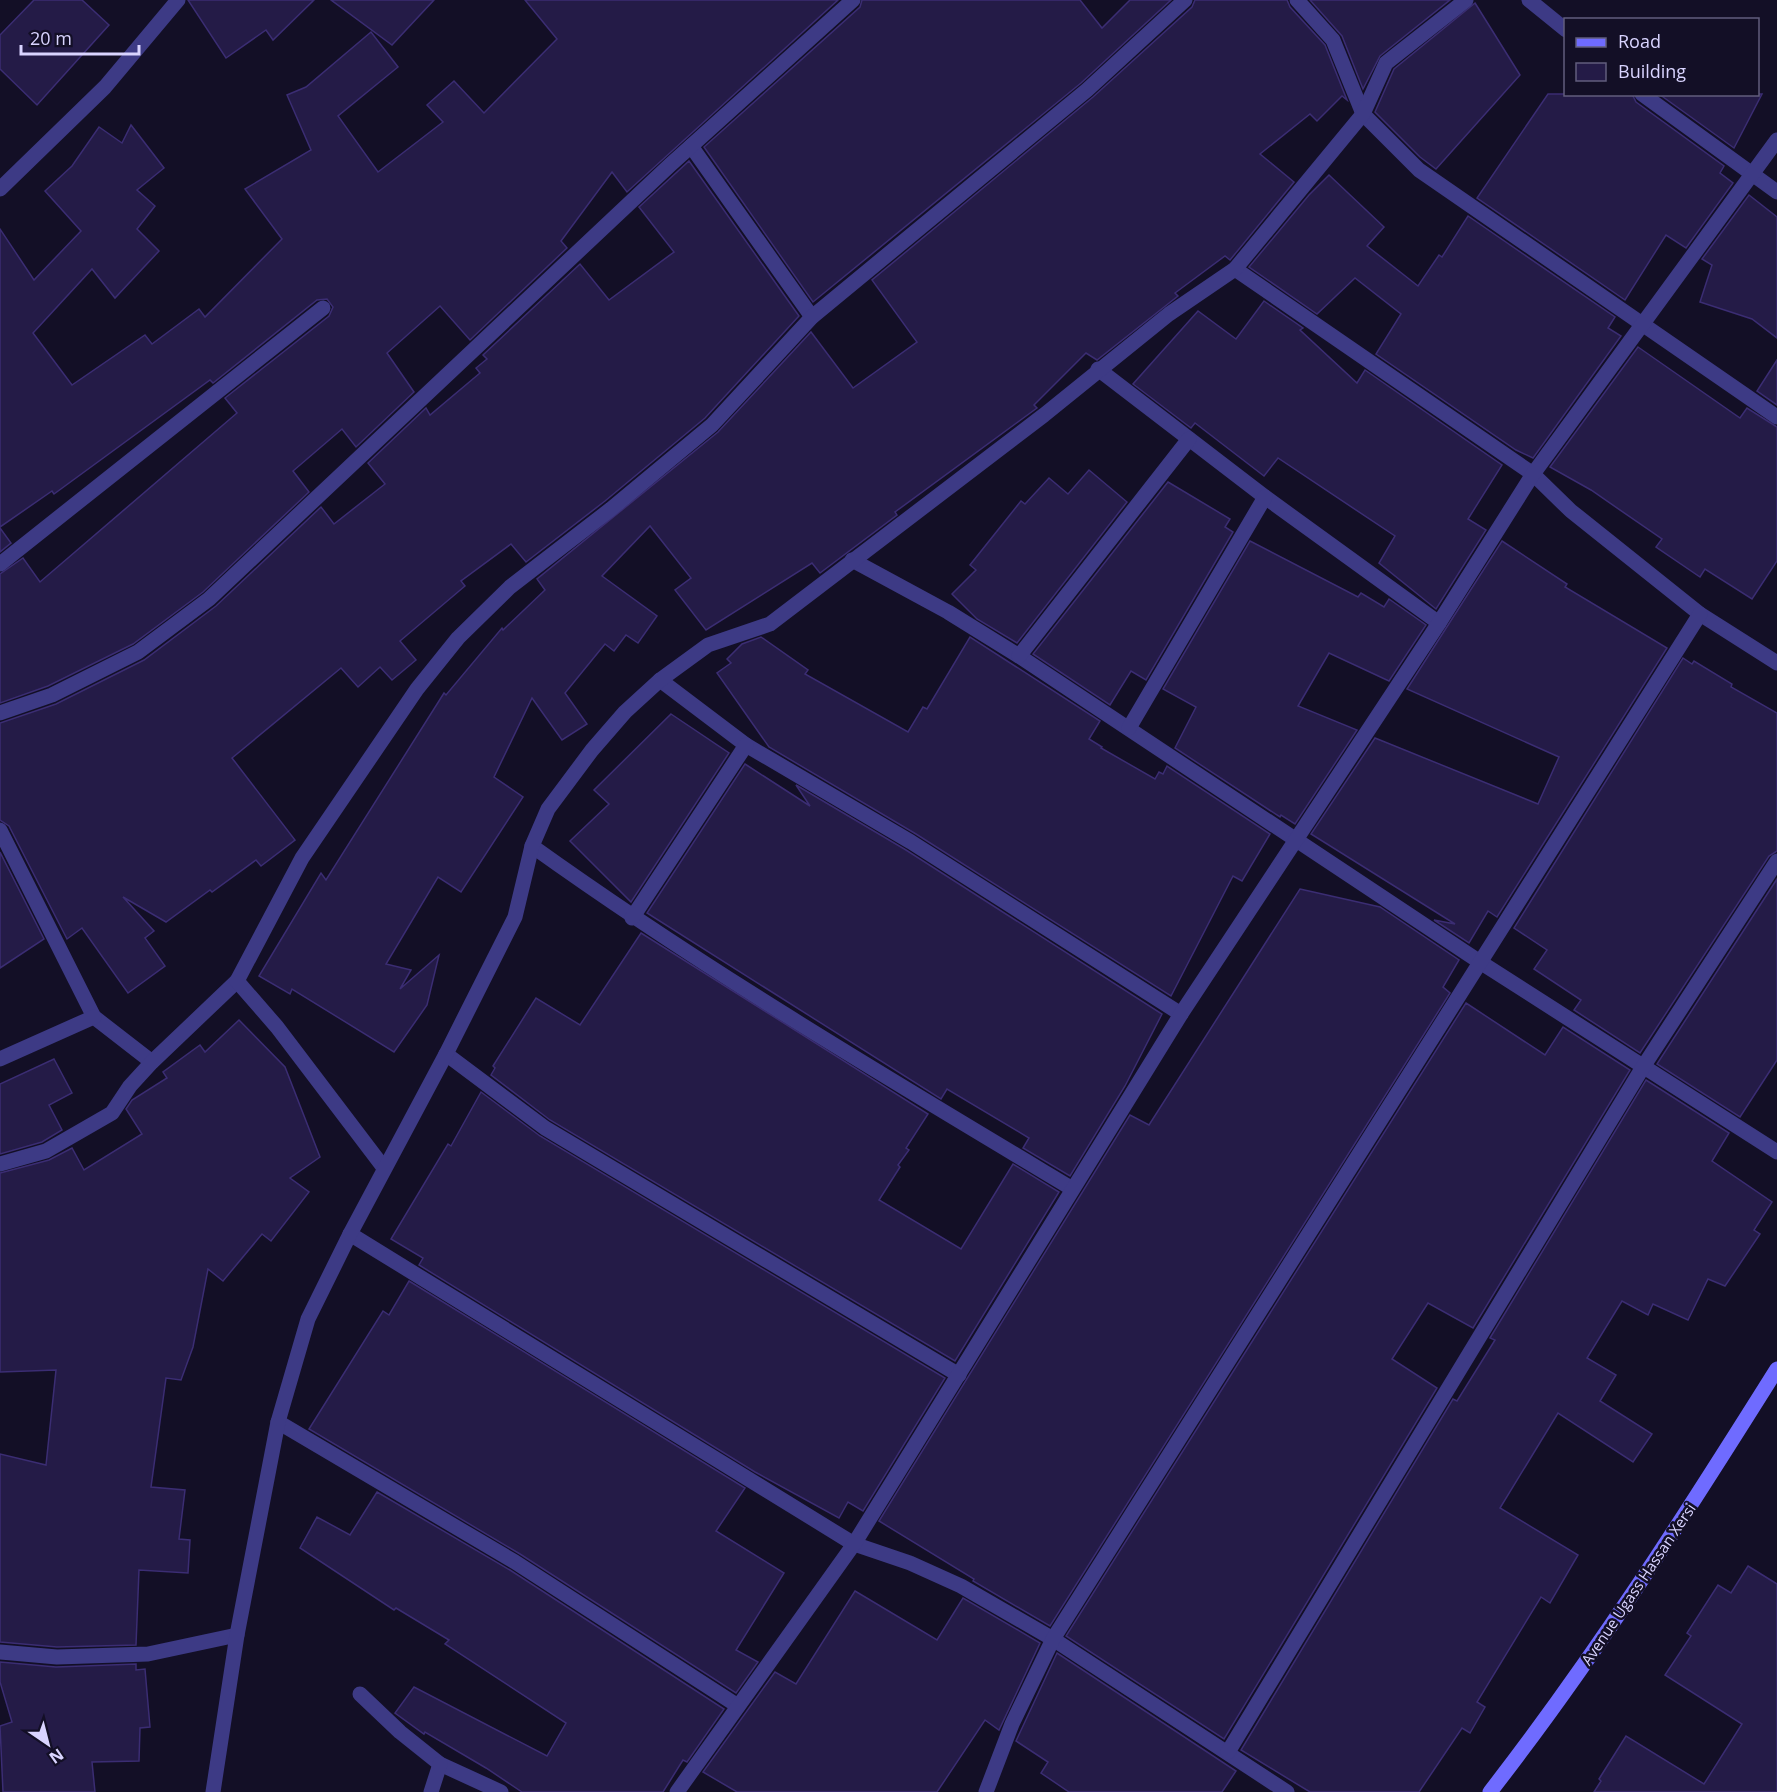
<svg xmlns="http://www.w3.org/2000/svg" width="1777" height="1792" font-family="'Open Sans',sans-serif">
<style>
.building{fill:#241b47;stroke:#3b2d73;stroke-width:1.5}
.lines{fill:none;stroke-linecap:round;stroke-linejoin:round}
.street{stroke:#3d3a85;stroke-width:15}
.secondary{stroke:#6f6bff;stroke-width:15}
.labels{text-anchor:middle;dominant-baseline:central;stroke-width:5;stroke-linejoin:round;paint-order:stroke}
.street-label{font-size:15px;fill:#d9d4ff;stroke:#130f26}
</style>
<rect width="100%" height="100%" fill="#130f26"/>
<g class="building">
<path d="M 34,0 L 82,0 L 109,25 L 37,105 L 0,69 L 0,35 Z"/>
<path d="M 188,0 L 314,0 L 273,40 L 266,30 L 226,58 Z"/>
<path d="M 331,0 L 434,0 L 392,45 Z"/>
<path d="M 525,0 L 838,0 L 627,192 L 612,172 L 561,241 L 567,248 L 470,340 L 440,306 L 387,353 L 414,392 L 356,447 L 342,429 L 293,471 L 309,492 L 203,592 L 133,644 L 48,686 L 0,703 L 0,574 L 23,558 L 40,582 L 237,413 L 225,398 L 329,316 L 333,307 L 327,299 L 317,300 L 213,383 L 210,380 L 54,494 L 52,491 L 0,527 L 0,229 L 34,280 L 81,231 L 45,191 L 72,166 L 99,127 L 122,143 L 131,125 L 164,168 L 137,190 L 155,206 L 137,229 L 159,251 L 115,298 L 92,269 L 33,333 L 72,385 L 145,335 L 152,344 L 199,309 L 205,317 L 282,239 L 245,189 L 311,150 L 287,95 L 306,87 L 371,32 L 398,67 L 338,116 L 378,172 L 443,122 L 427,105 L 454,81 L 484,113 L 557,39 Z"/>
<path d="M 862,0 L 1080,0 L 1102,28 L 1130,0 L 1171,0 L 1081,83 L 813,302 L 704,147 L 860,7 Z"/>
<path d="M 1195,0 L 1287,0 L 1290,7 L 1325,45 L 1347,100 L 1342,96 L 1317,121 L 1310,114 L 1260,154 L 1294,182 L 1230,260 L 1225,256 L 1175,293 L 1178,296 L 1097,360 L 1086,353 L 1034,405 L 1037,408 L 895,512 L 897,515 L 820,573 L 812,563 L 706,630 L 675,590 L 691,578 L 650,526 L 602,576 L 657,616 L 638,643 L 626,635 L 614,651 L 605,644 L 565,693 L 587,724 L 562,740 L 532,698 L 494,777 L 523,797 L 461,892 L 438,877 L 386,964 L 411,970 L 400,989 L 439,955 L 427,1005 L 394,1052 L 292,989 L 290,994 L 259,976 L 321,873 L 326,880 L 444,693 L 446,695 L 502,628 L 503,630 L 545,590 L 537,579 L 718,432 L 811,332 L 853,388 L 917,342 L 872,280 L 1093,97 L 1192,7 Z"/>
<path d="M 1310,0 L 1450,0 L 1380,56 L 1363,89 L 1342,36 Z"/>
<path d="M 1475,3 L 1520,75 L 1436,169 L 1420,157 L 1375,112 L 1394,69 Z"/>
<path d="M 1548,94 L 1632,94 L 1636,102 L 1724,166 L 1720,173 L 1733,183 L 1686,248 L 1666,235 L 1625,300 L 1477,198 Z"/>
<path d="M 1659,94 L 1762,94 L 1734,148 Z"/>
<path d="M 689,161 L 799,316 L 705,418 L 605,501 L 526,562 L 511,544 L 461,581 L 465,586 L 400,641 L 416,660 L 392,680 L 380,667 L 358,687 L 341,668 L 232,758 L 295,840 L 261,866 L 256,860 L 212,892 L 210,890 L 166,922 L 123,897 L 154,931 L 145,938 L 165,966 L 128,993 L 82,928 L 67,939 L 9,826 L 0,820 L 0,723 L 56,704 L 144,660 L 216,606 L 321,507 L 334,524 L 385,484 L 368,463 L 426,408 L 430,415 L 480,373 L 476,368 L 487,359 L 483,355 L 580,264 L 609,300 L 674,252 L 639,207 Z"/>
<path d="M 1329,175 L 1384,227 L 1367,246 L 1418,286 L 1439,255 L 1442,257 L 1468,216 L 1615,317 L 1608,328 L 1621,336 L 1533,458 L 1516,450 L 1376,354 L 1401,314 L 1355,278 L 1317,314 L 1249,267 L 1309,195 Z"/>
<path d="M 1749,195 L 1777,217 L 1777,338 L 1752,319 L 1700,302 L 1712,265 L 1702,259 Z"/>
<path d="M 1264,301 L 1303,328 L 1300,330 L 1357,383 L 1365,370 L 1502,465 L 1468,519 L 1486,530 L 1436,609 L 1379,563 L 1395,536 L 1278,458 L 1264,476 L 1195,423 L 1191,428 L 1133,384 L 1198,311 L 1236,339 Z"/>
<path d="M 1638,347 L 1740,418 L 1747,408 L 1777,427 L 1777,561 L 1752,599 L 1705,569 L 1700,577 L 1656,547 L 1662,539 L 1591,490 L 1550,467 Z"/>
<path d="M 1777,360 L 1777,405 L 1757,391 Z"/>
<path d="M 1089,470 L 1127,502 L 1017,643 L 977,619 L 952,594 L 976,570 L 970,565 L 1021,501 L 1025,504 L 1049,478 L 1068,494 Z"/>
<path d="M 1168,482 L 1230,519 L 1225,527 L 1233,532 L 1146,680 L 1131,671 L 1110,705 L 1033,654 Z"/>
<path d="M 0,528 L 11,543 L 0,552 Z"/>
<path d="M 1250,541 L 1358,597 L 1361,593 L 1384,607 L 1389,599 L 1426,625 L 1389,681 L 1329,653 L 1298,706 L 1357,730 L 1295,824 L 1281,815 L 1280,817 L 1175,748 L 1196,707 L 1163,689 Z"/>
<path d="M 1502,541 L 1567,584 L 1565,587 L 1667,648 L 1497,917 L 1488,911 L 1469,943 L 1434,920 L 1455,924 L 1311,834 L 1375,738 L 1538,804 L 1559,757 L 1407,689 Z"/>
<path d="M 761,637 L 808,670 L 805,674 L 908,732 L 923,707 L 927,709 L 970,637 L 1100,721 L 1089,739 L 1102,747 L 1101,748 L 1155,779 L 1159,772 L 1163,774 L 1167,766 L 1270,834 L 1242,881 L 1233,876 L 1171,996 L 916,834 L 769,747 L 717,673 L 731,663 L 727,659 L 742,644 Z"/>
<path d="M 1683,658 L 1692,664 L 1694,661 L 1732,684 L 1731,687 L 1777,713 L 1777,851 L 1769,856 L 1640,1053 L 1574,1010 L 1581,1000 L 1534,969 L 1547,950 L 1514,928 Z"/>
<path d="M 671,714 L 729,753 L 631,902 L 570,841 L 609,804 L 594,790 Z"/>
<path d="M 745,764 L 810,806 L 796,785 L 906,850 L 1162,1014 L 1125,1086 L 1070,1176 L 1023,1148 L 1029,1138 L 947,1089 L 941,1099 L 647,913 Z"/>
<path d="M 0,852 L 44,939 L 0,968 Z"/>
<path d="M 1777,879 L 1777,1060 L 1740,1117 L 1657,1064 Z"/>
<path d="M 1300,889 L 1380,907 L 1459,960 L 1443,987 L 1450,993 L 1050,1626 L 973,1581 L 974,1579 L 879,1521 L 1130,1115 L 1149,1125 Z"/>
<path d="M 641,933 L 928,1114 L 906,1148 L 909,1150 L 898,1165 L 900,1167 L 879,1200 L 961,1249 L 1013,1164 L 1059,1192 L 955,1361 L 550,1120 L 491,1075 L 495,1068 L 493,1066 L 536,998 L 580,1025 Z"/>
<path d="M 1466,1003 L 1545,1055 L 1563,1027 L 1630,1070 L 1473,1328 L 1428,1303 L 1392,1359 L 1437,1388 L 1224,1739 L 1066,1636 Z"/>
<path d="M 239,1020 L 285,1067 L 320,1157 L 290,1178 L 309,1192 L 271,1241 L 262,1234 L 223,1281 L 208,1269 L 193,1347 L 181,1380 L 166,1378 L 151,1487 L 185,1490 L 179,1539 L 190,1540 L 188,1573 L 139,1570 L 136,1645 L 57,1647 L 0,1642 L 0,1454 L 46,1465 L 56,1370 L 0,1372 L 0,1173 L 49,1160 L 72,1148 L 84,1170 L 142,1134 L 126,1109 L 132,1100 L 167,1078 L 163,1072 L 200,1045 L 205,1052 Z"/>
<path d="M 54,1059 L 72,1093 L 49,1105 L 62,1130 L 42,1142 L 0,1154 L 0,1084 Z"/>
<path d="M 1646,1080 L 1729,1133 L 1712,1161 L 1772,1202 L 1754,1230 L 1760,1234 L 1725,1286 L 1708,1279 L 1688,1320 L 1653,1304 L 1648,1315 L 1622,1301 L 1587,1358 L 1616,1375 L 1600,1401 L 1652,1434 L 1633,1462 L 1558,1413 L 1500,1508 L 1578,1555 L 1550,1603 L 1541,1597 L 1477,1702 L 1485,1707 L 1470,1733 L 1462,1728 L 1419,1792 L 1310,1792 L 1241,1750 L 1453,1399 L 1457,1401 L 1495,1340 L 1490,1338 Z"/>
<path d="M 481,1092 L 540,1136 L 945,1378 L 863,1511 L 848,1502 L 839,1518 L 755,1472 L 419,1265 L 423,1258 L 391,1239 L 448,1144 L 451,1146 Z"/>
<path d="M 409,1281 L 745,1488 L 716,1531 L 784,1573 L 736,1650 L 758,1662 L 736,1693 L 520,1554 L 309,1429 L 383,1311 L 389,1315 Z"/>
<path d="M 377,1492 L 510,1570 L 724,1709 L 687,1762 L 683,1760 L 663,1792 L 522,1792 L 486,1768 L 425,1732 L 424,1734 L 395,1713 L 414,1687 L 547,1756 L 566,1723 L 445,1644 L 449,1640 L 396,1608 L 394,1610 L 300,1548 L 317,1517 L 350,1535 Z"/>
<path d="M 1748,1566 L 1777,1584 L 1777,1792 L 1594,1792 L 1601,1781 L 1599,1779 L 1626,1736 L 1704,1784 L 1742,1724 L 1665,1675 L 1691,1636 L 1687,1633 L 1718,1585 L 1731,1593 Z"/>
<path d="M 855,1591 L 937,1640 L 963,1598 L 1040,1643 L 999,1730 L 985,1720 L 937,1792 L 737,1792 L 703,1772 L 775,1672 L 796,1684 Z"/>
<path d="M 1057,1653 L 1236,1771 L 1222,1792 L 1069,1792 L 1041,1773 L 1048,1762 L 1016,1741 Z"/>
<path d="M 0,1662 L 56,1667 L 136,1664 L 136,1670 L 145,1669 L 150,1727 L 140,1728 L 139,1761 L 92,1762 L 95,1792 L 3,1792 L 0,1726 L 12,1722 L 0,1682 Z"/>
</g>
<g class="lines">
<g class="street">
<path d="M 1297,0 L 1333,40 L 1363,114 L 1419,170 L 1777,417"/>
<path d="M 1529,0 L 1566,30"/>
<path d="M 1642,94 L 1777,192"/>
<path d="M 691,146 L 812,317"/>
<path d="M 0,189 L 105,87 L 178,0"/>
<path d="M 1235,269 L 1533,474 L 1571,511 L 1700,614 L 1777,663"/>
<path d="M 1098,369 L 1265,497 L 1439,623"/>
<path d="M 852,560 L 948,612 L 1019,656 L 1480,962 L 1777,1152"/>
<path d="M 0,564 L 323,308"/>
<path d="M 1019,656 L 1189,439"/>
<path d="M 660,680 L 746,745 L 911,842 L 1181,1014"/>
<path d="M 0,713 L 52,695 L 138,652 L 209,599 L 670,165 L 853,0"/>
<path d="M 1129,728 L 1265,497"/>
<path d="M 0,830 L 94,1017 L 152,1062"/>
<path d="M 532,846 C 705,970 889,1079 1071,1188"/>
<path d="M 632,918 L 746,745"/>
<path d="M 446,1054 L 545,1128 L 959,1375"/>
<path d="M 0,1059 L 94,1017"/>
<path d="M 0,1164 L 46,1151 L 112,1113 L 130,1086 L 152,1062 L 237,981"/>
<path d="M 384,1168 L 277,1027 L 237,981 L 302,858 L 417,689 L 458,638 L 510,587 L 611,509 L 712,425 L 812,317 L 1087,90 L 1185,0"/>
<path d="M 350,1234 L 854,1544 L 910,1563 L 961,1586 L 1053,1639 L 1287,1792"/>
<path d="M 278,1422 L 515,1562 L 738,1706"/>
<path d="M 0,1652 L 57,1657 L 148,1654 L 237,1635"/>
<path d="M 360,1694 L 400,1732 L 440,1764 L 501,1792"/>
<path d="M 1228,1752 L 1643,1067 L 1777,861"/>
<path d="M 213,1792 L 237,1635 L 278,1422 L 308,1319 L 350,1234 L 446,1054 L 515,917 L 532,846 L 548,809 L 592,750 L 625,712 L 660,680 L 708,645 L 770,624 L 1044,415 L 1169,314 L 1235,269 L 1363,114 L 1386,63 L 1466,0"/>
<path d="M 431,1792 L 440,1764"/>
<path d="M 677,1792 L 854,1544 L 1181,1014 L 1439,623 L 1533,474 L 1777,140"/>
<path d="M 986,1792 L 1012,1724 L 1053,1639 L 1700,614"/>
</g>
<path class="secondary" d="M 1490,1792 C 1595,1657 1686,1514 1777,1369"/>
</g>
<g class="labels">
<g class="street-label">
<text transform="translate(1638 1584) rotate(-56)">Avenue Ugass Hassan Xersi</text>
</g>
</g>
<rect x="1564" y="18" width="195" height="78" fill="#130f26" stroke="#625e7d" stroke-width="1.5"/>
<rect x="1576" y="38" width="30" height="9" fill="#6f6bff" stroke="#625e7d" stroke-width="1.5"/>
<text x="1618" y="48" font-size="18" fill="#d9d4ff">Road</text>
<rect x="1576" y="63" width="30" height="18" fill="#241b47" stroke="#625e7d" stroke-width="1.5"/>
<text x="1618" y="78" font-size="18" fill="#d9d4ff">Building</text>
<g transform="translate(48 1744) rotate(145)" stroke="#130f26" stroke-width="4.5" paint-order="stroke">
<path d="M0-4.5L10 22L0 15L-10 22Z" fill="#d9d4ff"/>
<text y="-9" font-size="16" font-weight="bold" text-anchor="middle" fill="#d9d4ff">N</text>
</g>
<path d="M21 45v9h118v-9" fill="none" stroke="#d9d4ff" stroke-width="3"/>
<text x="30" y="45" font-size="18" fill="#d9d4ff" stroke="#130f26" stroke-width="4.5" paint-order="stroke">20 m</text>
</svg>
